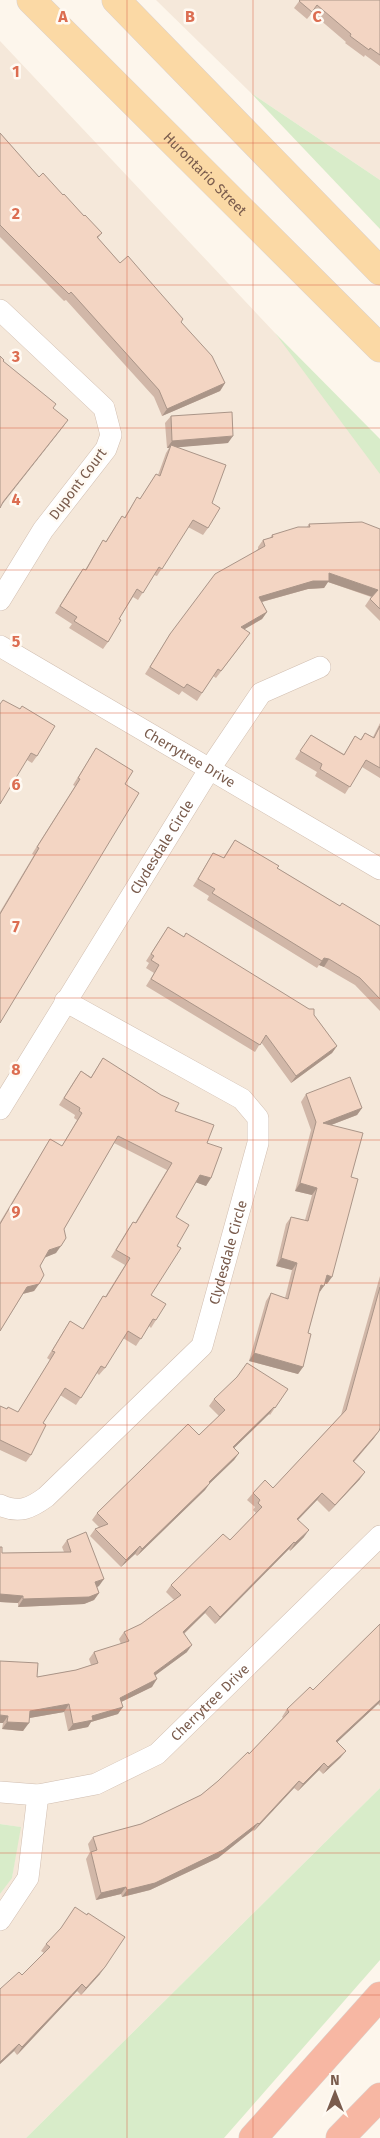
<svg xmlns="http://www.w3.org/2000/svg" width="380" height="2138" font-family="'Fira Sans',sans-serif">
<style>
.residential{fill:#f5e8da}
.green{fill:#d8ecc9}
.lines{fill:none;stroke-linecap:round;stroke-linejoin:round}
.minor-casing{stroke:#d1beb0;stroke-width:22}
.primary-casing{stroke:#dad1cd;stroke-width:29}
.motorway-casing{stroke:#dad1cd;stroke-width:29}
.minor{stroke:#fff;stroke-width:21}
.primary{stroke:#fbd9a5;stroke-width:28}
.motorway{stroke:#f7b7a3;stroke-width:28}
.wall{fill:#d1b7a8}
.shaded-wall{fill:#aa9588}
.building{fill:#f3d5c3;stroke:#aa9588}
.grid{fill:none;stroke:#dc6d51;stroke-width:1;stroke-opacity:0.55}
.labels{text-anchor:middle;dominant-baseline:central;stroke-width:5;stroke-linejoin:round;paint-order:stroke}
.street-label{font-size:14px;fill:#7a5c4d;stroke:#fffaf3}
.grid-label{font-size:16px;text-anchor:middle;font-weight:bold;fill:#dc6d51;stroke:#fffaf3;stroke-width:5;stroke-linejoin:round;paint-order:stroke}
</style>
<rect width="100%" height="100%" fill="#fdf6ec"/>
<g class="residential">
<path d="M 156,0 L 380,0 L 380,180 L 251,93 Z"/>
<path d="M 0,41 L 275,333 L 368,447 L 380,466 L 380,1788 L 26,2138 L 0,2138 L 0,1894 L 12,1877 L 20,1827 L 0,1824 Z"/>
</g>
<g class="green">
<path d="M 251,93 L 380,180 L 380,229 Z"/>
<path d="M 275,333 L 380,439 L 380,474 Z"/>
<path d="M 380,1788 L 380,1960 L 224,2138 L 26,2138 Z"/>
<path d="M 0,1824 L 21,1827 L 12,1878 L 0,1894 Z"/>
</g>
<g class="lines">
<defs>
<g id="minor">
<path d="M 0,310 L 104,408 L 111,435 L 106,449 L 43,530 L 0,600"/>
<path id="s1" d="M 0,646 L 380,869"/>
<path id="s2" d="M 0,1109 L 209,770 L 261,693 L 320,667"/>
<path id="s3" d="M 0,1505 C 19,1514 31,1508 46,1497 L 202,1346 L 258,1143 L 258,1118 L 242,1099 L 65,1001"/>
<path id="s4" d="M 0,1792 L 38,1795 L 96,1784 L 157,1754 L 380,1536"/>
<path d="M 0,1920 L 28,1878 L 38,1795"/>
</g>
<g id="primary">
<path id="s5" d="M 31,0 L 380,348"/>
<path d="M 116,0 L 380,271"/>
</g>
<g id="motorway">
<path d="M 253,2138 L 380,1996"/>
<path d="M 340,2138 L 380,2097"/>
</g>
</defs>
<use href="#minor" class="minor-casing"/>
<use href="#primary" class="primary-casing"/>
<use href="#motorway" class="motorway-casing"/>
<use href="#minor" class="minor"/>
<use href="#primary" class="primary"/>
<use href="#motorway" class="motorway"/>
</g>
<g class="wall">
<path d="M 300,0 L 380,0 L 380,66 L 365,55 L 364,57 L 345,43 L 346,42 L 312,13 L 307,19 L 294,8 Z"/>
<path d="M 0,133 L 39,177 L 63,195 L 102,233 L 98,238 L 120,263 L 183,319 L 181,322 L 225,383 L 220,391 L 162,416 L 154,397 L 66,300 L 64,301 L 0,237 Z"/>
<path d="M 171,416 L 228,443 L 176,447 L 212,503 L 208,528 L 203,535 L 188,527 L 157,576 L 154,575 L 138,600 L 133,597 L 119,619 L 108,642 L 103,649 L 69,628 L 72,624 L 55,613 L 78,576 L 83,569 L 85,570 L 103,540 L 106,541 L 122,516 L 124,518 L 137,497 L 140,499 L 156,474 L 158,475 L 166,453 L 169,448 L 167,448 L 165,423 Z"/>
<path d="M 309,524 L 380,529 L 380,621 L 365,606 L 371,597 L 328,582 L 324,588 L 308,589 L 262,602 L 267,612 L 262,619 L 245,629 L 245,640 L 216,678 L 213,676 L 197,701 L 182,691 L 179,695 L 145,674 L 170,634 L 258,549 L 258,547 L 263,540 L 270,538 L 272,535 L 307,527 Z"/>
<path d="M 0,704 L 37,756 L 32,763 L 27,760 Z"/>
<path d="M 380,723 L 380,778 L 362,767 L 345,794 L 315,776 L 317,772 L 295,759 L 311,735 L 344,754 L 355,736 L 360,740 L 365,733 L 373,737 Z"/>
<path d="M 96,748 L 125,784 L 0,1023 L 0,912 L 34,855 L 32,854 L 75,786 L 73,785 Z"/>
<path d="M 235,840 L 277,868 L 340,906 L 380,926 L 380,1011 L 355,985 L 324,967 L 319,965 L 317,968 L 207,900 L 209,896 L 193,886 L 213,853 L 223,858 Z"/>
<path d="M 168,927 L 314,1015 L 337,1046 L 332,1053 L 291,1083 L 261,1042 L 255,1052 L 146,986 L 154,973 L 146,968 L 149,963 L 146,961 Z"/>
<path d="M 103,1058 L 175,1111 L 207,1143 L 211,1178 L 206,1186 L 196,1182 L 176,1217 L 177,1246 L 151,1295 L 156,1320 L 151,1328 L 149,1326 L 136,1346 L 123,1338 L 105,1368 L 99,1375 L 97,1373 L 76,1405 L 60,1395 L 43,1423 L 31,1455 L 26,1462 L 0,1450 L 0,1406 L 6,1409 L 18,1412 L 50,1360 L 47,1358 L 70,1321 L 83,1329 L 103,1296 L 105,1297 L 125,1265 L 111,1257 L 128,1229 L 133,1222 L 135,1223 L 167,1170 L 114,1143 L 64,1229 L 56,1253 L 45,1257 L 40,1266 L 39,1284 L 34,1291 L 23,1294 L 0,1331 L 0,1222 L 50,1139 L 62,1146 L 77,1120 L 74,1118 L 75,1115 L 59,1105 L 76,1078 L 81,1071 L 91,1077 Z"/>
<path d="M 306,1094 L 362,1108 L 357,1115 L 331,1125 L 351,1177 L 327,1284 L 325,1283 L 319,1293 L 308,1333 L 303,1367 L 298,1374 L 249,1361 L 266,1301 L 271,1293 L 285,1298 L 292,1270 L 276,1266 L 286,1224 L 291,1217 L 305,1220 L 312,1195 L 295,1191 L 311,1130 L 301,1102 Z"/>
<path d="M 380,1276 L 380,1429 L 374,1438 L 354,1462 L 360,1479 L 329,1512 L 317,1500 L 298,1520 L 304,1537 L 290,1551 L 289,1549 L 215,1624 L 205,1613 L 184,1634 L 187,1652 L 155,1675 L 152,1687 L 121,1702 L 118,1714 L 91,1722 L 88,1727 L 68,1731 L 64,1712 L 29,1718 L 23,1731 L 2,1729 L 3,1723 L 0,1723 L 37,1677 L 76,1670 L 91,1665 L 89,1659 L 94,1652 L 121,1644 L 119,1639 L 124,1632 L 141,1624 L 174,1600 L 166,1592 L 171,1585 L 230,1540 L 256,1513 L 253,1510 L 255,1507 L 247,1500 L 253,1493 L 273,1488 L 341,1415 Z"/>
<path d="M 288,1389 L 270,1415 L 269,1414 L 234,1448 L 239,1453 L 234,1460 L 210,1483 L 205,1490 L 137,1556 L 135,1554 L 121,1567 L 90,1536 L 95,1529 L 99,1527 L 92,1520 L 97,1513 L 199,1435 L 219,1416 L 209,1406 L 214,1399 Z"/>
<path d="M 67,1540 L 99,1586 L 97,1587 L 99,1593 L 94,1600 L 84,1604 L 18,1607 L 18,1603 L 0,1602 L 0,1547 L 2,1553 L 64,1552 L 62,1547 Z"/>
<path d="M 380,1624 L 380,1706 L 378,1704 L 337,1742 L 346,1751 L 340,1758 L 323,1774 L 319,1770 L 298,1791 L 294,1788 L 254,1831 L 253,1830 L 218,1858 L 150,1890 L 122,1897 L 121,1894 L 96,1900 L 86,1859 L 90,1852 L 88,1844 L 93,1837 L 141,1824 L 201,1795 L 218,1781 L 249,1754 L 283,1718 L 282,1717 L 287,1709 L 313,1690 Z"/>
<path d="M 46,1944 L 100,1974 L 81,1995 L 77,1991 L 17,2055 L 14,2051 L 0,2064 L 0,1989 L 22,1975 L 44,1953 L 41,1951 Z"/>
</g>
<g class="shaded-wall">
<path d="M 225,383 L 220,391 L 162,416 L 167,409 Z"/>
<path d="M 68,420 L 63,427 L 0,507 L 3,502 Z"/>
<path d="M 233,436 L 228,443 L 170,448 L 171,445 L 169,448 L 167,448 L 172,441 Z"/>
<path d="M 329,573 L 378,590 L 373,597 L 328,582 L 324,588 L 308,589 L 254,604 L 259,597 Z"/>
<path d="M 267,612 L 262,619 L 236,634 L 241,627 Z"/>
<path d="M 324,958 L 329,959 L 324,967 L 319,965 Z"/>
<path d="M 337,1046 L 332,1053 L 291,1083 L 296,1076 Z"/>
<path d="M 362,1108 L 357,1115 L 318,1130 L 323,1123 Z"/>
<path d="M 200,1175 L 211,1178 L 206,1186 L 195,1182 Z"/>
<path d="M 300,1183 L 317,1188 L 312,1195 L 295,1191 Z"/>
<path d="M 61,1246 L 56,1253 L 44,1258 L 49,1250 Z"/>
<path d="M 281,1258 L 297,1263 L 292,1270 L 276,1266 Z"/>
<path d="M 327,1275 L 332,1277 L 327,1284 L 322,1283 Z"/>
<path d="M 39,1284 L 34,1291 L 22,1294 L 27,1287 Z"/>
<path d="M 321,1285 L 324,1286 L 319,1293 Z"/>
<path d="M 254,1353 L 303,1367 L 298,1374 L 249,1361 Z"/>
<path d="M 274,1407 L 269,1414 L 228,1454 L 233,1447 Z"/>
<path d="M 379,1431 L 374,1438 L 348,1468 L 353,1461 Z"/>
<path d="M 239,1453 L 234,1460 L 204,1489 L 209,1482 Z"/>
<path d="M 365,1472 L 360,1479 L 329,1512 L 335,1505 Z"/>
<path d="M 210,1483 L 205,1490 L 137,1556 L 142,1549 Z"/>
<path d="M 322,1493 L 317,1500 L 292,1526 L 297,1519 Z"/>
<path d="M 309,1530 L 304,1537 L 290,1551 L 295,1543 Z"/>
<path d="M 294,1542 L 289,1549 L 215,1624 L 220,1617 Z"/>
<path d="M 140,1546 L 135,1554 L 121,1567 L 126,1560 Z"/>
<path d="M 104,1579 L 99,1586 L 90,1590 L 95,1582 Z"/>
<path d="M 99,1593 L 94,1600 L 84,1604 L 18,1607 L 23,1599 Z"/>
<path d="M 0,1594 L 23,1596 L 18,1603 L 0,1602 Z"/>
<path d="M 210,1606 L 205,1613 L 178,1639 L 183,1632 Z"/>
<path d="M 192,1645 L 187,1652 L 149,1680 L 154,1673 Z"/>
<path d="M 157,1679 L 152,1687 L 115,1705 L 120,1698 Z"/>
<path d="M 380,1700 L 380,1702 L 378,1704 L 331,1748 L 336,1741 Z"/>
<path d="M 69,1704 L 64,1712 L 24,1719 L 30,1711 Z"/>
<path d="M 123,1707 L 118,1714 L 91,1722 L 88,1727 L 68,1731 L 73,1724 L 92,1716 Z"/>
<path d="M 0,1715 L 8,1716 L 3,1723 L 0,1723 Z"/>
<path d="M 7,1722 L 29,1723 L 23,1731 L 2,1729 Z"/>
<path d="M 346,1751 L 340,1758 L 323,1774 L 328,1767 Z"/>
<path d="M 324,1763 L 319,1770 L 298,1791 L 303,1784 Z"/>
<path d="M 299,1781 L 294,1788 L 254,1831 L 259,1824 Z"/>
<path d="M 258,1823 L 253,1830 L 218,1858 L 150,1890 L 122,1897 L 127,1890 Z"/>
<path d="M 126,1887 L 121,1894 L 96,1900 L 101,1893 Z"/>
<path d="M 105,1967 L 100,1974 L 81,1995 L 86,1988 Z"/>
<path d="M 82,1984 L 77,1991 L 17,2055 L 22,2047 Z"/>
<path d="M 19,2044 L 14,2051 L 0,2064 L 0,2062 Z"/>
</g>
<g class="building">
<path d="M 300,0 L 380,0 L 380,55 L 370,48 L 369,50 L 350,36 L 351,34 L 317,5 L 312,12 L 299,1 Z"/>
<path d="M 0,133 L 39,177 L 43,173 L 63,195 L 64,194 L 84,216 L 85,215 L 102,233 L 97,237 L 120,263 L 128,256 L 147,278 L 183,319 L 181,322 L 212,356 L 225,383 L 167,409 L 159,390 L 71,292 L 69,294 L 0,225 Z"/>
<path d="M 0,356 L 4,360 L 3,361 L 56,404 L 53,408 L 68,420 L 3,502 L 0,508 Z"/>
<path d="M 232,412 L 233,436 L 172,441 L 171,416 Z"/>
<path d="M 171,445 L 226,465 L 212,503 L 220,508 L 208,528 L 193,520 L 162,569 L 159,567 L 143,593 L 137,589 L 119,619 L 121,620 L 108,642 L 74,621 L 77,617 L 60,606 L 83,569 L 86,570 L 103,540 L 106,542 L 122,516 L 125,518 L 137,497 L 140,499 L 156,474 L 160,476 Z"/>
<path d="M 362,522 L 380,529 L 380,609 L 370,599 L 378,590 L 329,573 L 329,581 L 313,581 L 259,597 L 267,612 L 241,627 L 250,633 L 221,671 L 218,669 L 202,693 L 187,684 L 184,688 L 150,667 L 170,634 L 215,574 L 265,546 L 263,540 L 273,537 L 272,535 L 298,527 L 310,527 L 309,524 Z"/>
<path d="M 3,700 L 20,709 L 22,706 L 55,726 L 37,756 L 31,753 L 0,804 L 0,704 Z"/>
<path d="M 380,726 L 380,768 L 366,760 L 350,787 L 320,769 L 322,764 L 300,751 L 311,735 L 344,755 L 355,736 L 361,740 L 365,733 L 374,738 Z"/>
<path d="M 96,748 L 133,771 L 125,784 L 139,793 L 0,1023 L 0,914 L 39,848 L 37,847 L 80,779 L 78,778 Z"/>
<path d="M 235,840 L 279,866 L 277,868 L 340,906 L 342,903 L 380,926 L 380,999 L 360,978 L 329,959 L 324,958 L 322,961 L 212,893 L 215,889 L 198,879 L 213,853 L 224,858 Z"/>
<path d="M 168,927 L 184,937 L 186,933 L 309,1009 L 314,1009 L 314,1015 L 337,1046 L 296,1076 L 266,1035 L 260,1045 L 151,979 L 159,965 L 151,960 L 154,956 L 151,954 Z"/>
<path d="M 103,1058 L 161,1095 L 179,1103 L 175,1111 L 214,1125 L 207,1143 L 222,1148 L 211,1178 L 200,1175 L 176,1217 L 189,1225 L 177,1246 L 181,1248 L 151,1295 L 166,1304 L 156,1320 L 153,1319 L 141,1339 L 128,1331 L 105,1368 L 101,1366 L 81,1398 L 65,1388 L 43,1423 L 46,1425 L 31,1455 L 0,1440 L 0,1406 L 7,1409 L 8,1407 L 18,1412 L 55,1352 L 52,1351 L 70,1321 L 83,1329 L 103,1296 L 106,1297 L 130,1258 L 116,1250 L 133,1222 L 136,1223 L 172,1163 L 118,1136 L 64,1229 L 66,1238 L 61,1246 L 49,1250 L 40,1266 L 44,1275 L 39,1284 L 27,1287 L 0,1331 L 0,1224 L 50,1139 L 62,1146 L 82,1113 L 79,1111 L 80,1108 L 64,1098 L 81,1071 L 91,1078 Z"/>
<path d="M 350,1077 L 362,1108 L 323,1123 L 363,1133 L 351,1177 L 358,1179 L 332,1277 L 327,1275 L 324,1286 L 321,1285 L 308,1333 L 311,1334 L 303,1367 L 254,1353 L 271,1293 L 288,1299 L 297,1263 L 281,1258 L 291,1217 L 308,1221 L 317,1188 L 300,1183 L 316,1122 L 306,1094 Z"/>
<path d="M 380,1287 L 380,1428 L 379,1431 L 353,1461 L 365,1472 L 335,1505 L 322,1493 L 297,1519 L 309,1530 L 295,1543 L 294,1542 L 220,1617 L 210,1606 L 183,1632 L 192,1645 L 154,1673 L 157,1679 L 120,1698 L 123,1707 L 92,1716 L 93,1720 L 73,1724 L 69,1704 L 30,1711 L 29,1723 L 7,1722 L 8,1716 L 0,1715 L 0,1661 L 38,1663 L 37,1677 L 76,1670 L 98,1663 L 94,1652 L 129,1641 L 124,1632 L 141,1624 L 181,1595 L 171,1585 L 223,1534 L 230,1540 L 262,1507 L 258,1503 L 260,1500 L 253,1493 L 265,1480 L 273,1488 L 346,1410 Z"/>
<path d="M 247,1363 L 288,1389 L 275,1408 L 274,1407 L 233,1447 L 239,1453 L 209,1482 L 210,1483 L 142,1549 L 140,1546 L 126,1560 L 95,1529 L 108,1524 L 97,1513 L 188,1424 L 199,1435 L 225,1410 L 214,1399 L 237,1377 Z"/>
<path d="M 86,1532 L 104,1579 L 95,1582 L 99,1593 L 89,1597 L 23,1599 L 23,1596 L 0,1594 L 0,1547 L 2,1547 L 2,1553 L 71,1552 L 67,1540 Z"/>
<path d="M 380,1624 L 380,1700 L 336,1741 L 346,1751 L 328,1767 L 324,1763 L 303,1784 L 299,1781 L 259,1824 L 258,1823 L 223,1850 L 155,1883 L 127,1890 L 126,1887 L 101,1893 L 91,1852 L 97,1850 L 93,1837 L 141,1824 L 201,1795 L 218,1781 L 248,1752 L 249,1754 L 289,1712 L 287,1709 L 310,1687 L 313,1690 Z"/>
<path d="M 75,1907 L 87,1915 L 88,1913 L 125,1937 L 105,1967 L 86,1988 L 82,1984 L 22,2047 L 19,2044 L 0,2062 L 0,1989 L 19,1972 L 22,1975 L 50,1947 L 46,1944 L 61,1928 Z"/>
</g>
<path class="grid" d="M 127,0 L 127,2138M 253,0 L 253,2138M 0,143 L 380,143M 0,285 L 380,285M 0,428 L 380,428M 0,570 L 380,570M 0,713 L 380,713M 0,855 L 380,855M 0,998 L 380,998M 0,1140 L 380,1140M 0,1283 L 380,1283M 0,1425 L 380,1425M 0,1568 L 380,1568M 0,1710 L 380,1710M 0,1853 L 380,1853M 0,1995 L 380,1995"/>
<g class="labels">
<g class="street-label">
<text stroke="none"><textPath href="#s5" startOffset="246">Hurontario Street</textPath></text>
<text transform="translate(78 484) rotate(-53)">Dupont Court</text>
<text stroke="none"><textPath href="#s1" startOffset="220">Cherrytree Drive</textPath></text>
<text stroke="none"><textPath href="#s2" startOffset="308">Clydesdale Circle</textPath></text>
<text stroke="none"><textPath href="#s3" startOffset="364">Clydesdale Circle</textPath></text>
<text stroke="none"><textPath href="#s4" startOffset="239">Cherrytree Drive</textPath></text>
</g>
</g>
<g class="grid-label">
<text x="63" y="22">A</text>
<text x="190" y="22">B</text>
<text x="317" y="22">C</text>
<text x="16" y="77">1</text>
<text x="16" y="219">2</text>
<text x="16" y="362">3</text>
<text x="16" y="505">4</text>
<text x="16" y="647">5</text>
<text x="16" y="790">6</text>
<text x="16" y="932">7</text>
<text x="16" y="1075">8</text>
<text x="16" y="1217">9</text>
</g>
<g transform="translate(335 2093)" stroke="#fffaf3" stroke-width="4" paint-order="stroke">
<path d="M0-4L9 19L0 12L-9 19Z" fill="#7a5c4d"/>
<text y="-8" font-size="14" font-weight="bold" text-anchor="middle" fill="#7a5c4d">N</text>
</g>
</svg>
